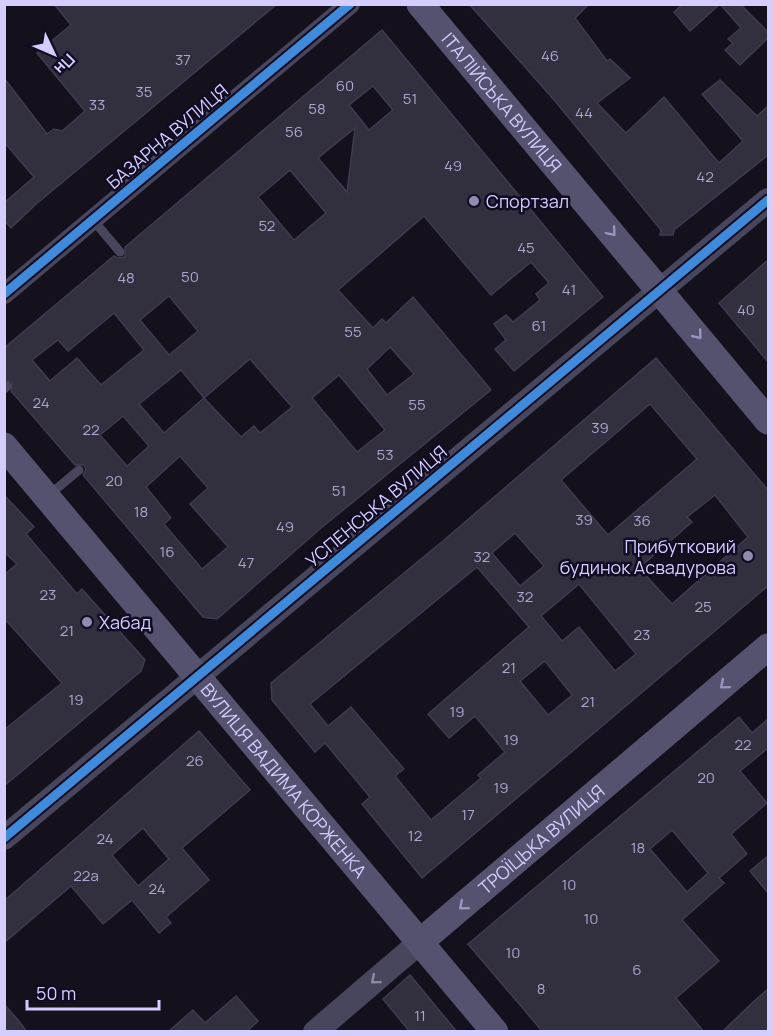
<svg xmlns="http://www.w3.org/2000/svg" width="773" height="1036" font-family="Manrope,sans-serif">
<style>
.building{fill:#322f3f;stroke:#403b50;stroke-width:1.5;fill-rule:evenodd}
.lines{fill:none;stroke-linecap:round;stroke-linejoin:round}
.service{stroke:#47465d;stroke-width:9}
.minor{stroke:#47465d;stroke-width:20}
.tertiary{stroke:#47465d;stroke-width:24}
.secondary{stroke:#555270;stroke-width:27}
.cycleway-casing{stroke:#110c21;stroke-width:13}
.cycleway{stroke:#408adc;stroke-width:9}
.oneway{stroke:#9b96bf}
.oneway2{stroke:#8e8aae}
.poi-dot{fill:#918bb0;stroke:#110c21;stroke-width:2}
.labels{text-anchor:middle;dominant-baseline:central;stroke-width:5;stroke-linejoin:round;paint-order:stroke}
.number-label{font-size:15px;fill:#aca6cf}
.street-label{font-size:18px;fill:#d4cdff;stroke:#110c21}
.poi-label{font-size:18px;fill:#d4cdff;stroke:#110c21;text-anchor:start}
</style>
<rect width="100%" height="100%" fill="#14111c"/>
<g class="building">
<path d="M 54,4 L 277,4 L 35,205 L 11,228 L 4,220 L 4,203 L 34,177 L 4,142 L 4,78 L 47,134 L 54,129 L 62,131 L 85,111 L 37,53 L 71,25 Z"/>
<path d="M 469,4 L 589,4 L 575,18 L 607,61 L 610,59 L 630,78 L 597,103 L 626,133 L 664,97 L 719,163 L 743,141 L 702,94 L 720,80 L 757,116 L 768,106 L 768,155 L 674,230 L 673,235 L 660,235 L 661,230 L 555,101 Z"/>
<path d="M 683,4 L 720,4 L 690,31 L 674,12 Z"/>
<path d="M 720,4 L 740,4 L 768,32 L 768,38 L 740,65 L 725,50 L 733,43 L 728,39 L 741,28 Z"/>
<path d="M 382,30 L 603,297 L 514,371 L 495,349 L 506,340 L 494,324 L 506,315 L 513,322 L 540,300 L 536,294 L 549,283 L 531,262 L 491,295 L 424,216 L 338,290 L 373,328 L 382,319 L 386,323 L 413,297 L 491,390 L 321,528 L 217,619 L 203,617 L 83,475 L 86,469 L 84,465 L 75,465 L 11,391 L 12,382 L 4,380 L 4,348 L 114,256 L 118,258 L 125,257 L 125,247 ZM 373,86 L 393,110 L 369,130 L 349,105 ZM 355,128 L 347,192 L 318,158 ZM 290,170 L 326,213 L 294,240 L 258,197 ZM 169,296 L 198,331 L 169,355 L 140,320 ZM 114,313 L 144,350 L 101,385 L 77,358 L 50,381 L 32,360 L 58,340 L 68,351 ZM 390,347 L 414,374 L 387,395 L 367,369 ZM 250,359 L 292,407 L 260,433 L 254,426 L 241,437 L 204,398 ZM 181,370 L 204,398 L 164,433 L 139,404 ZM 339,375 L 385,430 L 357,452 L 312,398 ZM 123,416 L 149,446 L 127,466 L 100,435 ZM 180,456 L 208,488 L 190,504 L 228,547 L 202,569 L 164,524 L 171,518 L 146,487 Z"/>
<path d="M 768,260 L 768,362 L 719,303 Z"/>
<path d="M 656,358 L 768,490 L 768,586 L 422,878 L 362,804 L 370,797 L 325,743 L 315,752 L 272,700 L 271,683 L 450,535 ZM 650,404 L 697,459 L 608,535 L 561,480 ZM 715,495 L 748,537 L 672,604 L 639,568 L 692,522 L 687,517 ZM 515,533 L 544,566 L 520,586 L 492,553 ZM 477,567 L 529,627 L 428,714 L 449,738 L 475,716 L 505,752 L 478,775 L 481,778 L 431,820 L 395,776 L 404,769 L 351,707 L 328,726 L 310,704 ZM 579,584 L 636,654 L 615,671 L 579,627 L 562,641 L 541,616 ZM 545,661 L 572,695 L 548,715 L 520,681 Z"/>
<path d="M 4,495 L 34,527 L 26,534 L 77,594 L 82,589 L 145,660 L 141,671 L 4,786 L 4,730 L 62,683 L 4,618 L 4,575 L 17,564 L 4,552 Z"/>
<path d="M 739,717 L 752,733 L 768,719 L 768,748 L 740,771 L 767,803 L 731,834 L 747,854 L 719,878 L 724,883 L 682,920 L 719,961 L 676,998 L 704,1032 L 543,1032 L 468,944 ZM 672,830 L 708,873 L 687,892 L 650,849 Z"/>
<path d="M 199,731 L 250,790 L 182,848 L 209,880 L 166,917 L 171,923 L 159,933 L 132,900 L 103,924 L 71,886 L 4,943 L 4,901 ZM 143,828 L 169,859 L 138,886 L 112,855 Z"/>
<path d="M 768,856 L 768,893 L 750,871 Z"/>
<path d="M 410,975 L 457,1032 L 410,1032 L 383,999 Z"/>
<path d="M 768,989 L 768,1032 L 722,1032 L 750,1005 Z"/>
<path d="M 236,996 L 258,1021 L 246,1032 L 168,1032 L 193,1010 L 205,1023 Z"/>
<path d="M 4,1004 L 18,1020 L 27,1032 L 4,1032 Z"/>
</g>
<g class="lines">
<g class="service">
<path d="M 93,220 L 120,252"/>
<path d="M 4,389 L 7,386"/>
<path d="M 49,495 L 79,470"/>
</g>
<path class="minor" d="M 4,294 L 350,4"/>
<g class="tertiary">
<path d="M 4,838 L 768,200"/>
<path d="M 315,1032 L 420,942"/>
</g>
<g class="secondary">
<path id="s1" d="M 420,4 L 768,421"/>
<path id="s2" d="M 4,446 L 495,1032"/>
<path id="s3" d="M 420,942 L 768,647"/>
</g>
<defs>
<g id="cycleway">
<path d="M 4,294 L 350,4"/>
<path d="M 4,838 L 768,200"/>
</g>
</defs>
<use href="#cycleway" class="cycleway-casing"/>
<use href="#cycleway" class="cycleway"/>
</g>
<defs><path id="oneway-chevron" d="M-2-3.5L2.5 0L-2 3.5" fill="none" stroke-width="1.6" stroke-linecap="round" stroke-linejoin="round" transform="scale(1.5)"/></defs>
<g class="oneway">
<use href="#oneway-chevron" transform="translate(612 232) rotate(50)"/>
<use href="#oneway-chevron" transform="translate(698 335) rotate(50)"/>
<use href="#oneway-chevron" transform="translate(724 685) rotate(140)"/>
<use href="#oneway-chevron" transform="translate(463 906) rotate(140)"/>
</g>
<use class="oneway2" href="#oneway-chevron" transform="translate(375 980) rotate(140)"/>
<g class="poi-dot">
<circle cx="474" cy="201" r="6"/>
<circle cx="748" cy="556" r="6"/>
<circle cx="87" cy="622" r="6"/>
</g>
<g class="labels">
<g class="number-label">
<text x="550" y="55">46</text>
<text x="183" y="59">37</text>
<text x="345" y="85">60</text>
<text x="144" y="91">35</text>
<text x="410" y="98">51</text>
<text x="97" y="104">33</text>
<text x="317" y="108">58</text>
<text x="584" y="112">44</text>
<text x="294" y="131">56</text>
<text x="453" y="165">49</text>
<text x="705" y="176">42</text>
<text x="267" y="225">52</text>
<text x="526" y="247">45</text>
<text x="190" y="276">50</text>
<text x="126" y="277">48</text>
<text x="569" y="289">41</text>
<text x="746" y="309">40</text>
<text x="539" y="325">61</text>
<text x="353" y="331">55</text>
<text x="41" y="402">24</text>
<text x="417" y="404">55</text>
<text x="600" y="427">39</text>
<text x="91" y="429">22</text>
<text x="385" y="454">53</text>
<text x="114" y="480">20</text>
<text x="339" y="490">51</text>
<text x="141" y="511">18</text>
<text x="584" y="519">39</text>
<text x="642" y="520">36</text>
<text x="285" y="526">49</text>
<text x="167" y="551">16</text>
<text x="482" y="556">32</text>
<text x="246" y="562">47</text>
<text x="48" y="594">23</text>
<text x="525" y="596">32</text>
<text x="703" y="606">25</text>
<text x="67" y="630">21</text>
<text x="642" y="634">23</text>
<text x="509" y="667">21</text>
<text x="76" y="699">19</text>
<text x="588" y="701">21</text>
<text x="457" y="711">19</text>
<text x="511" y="739">19</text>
<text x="743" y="744">22</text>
<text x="195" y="760">26</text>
<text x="706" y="777">20</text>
<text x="501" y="787">19</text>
<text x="468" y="814">17</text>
<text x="415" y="835">12</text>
<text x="105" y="838">24</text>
<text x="638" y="847">18</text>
<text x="86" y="875">22а</text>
<text x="569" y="884">10</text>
<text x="157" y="888">24</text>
<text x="591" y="918">10</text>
<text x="513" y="952">10</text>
<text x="637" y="969">6</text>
<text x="541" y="988">8</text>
<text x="420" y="1015">11</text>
</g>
<g class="street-label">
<text stroke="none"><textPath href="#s1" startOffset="128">ІТАЛІЙСЬКА ВУЛИЦЯ</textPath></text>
<text transform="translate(167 136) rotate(-40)">БАЗАРНА ВУЛИЦЯ</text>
<text transform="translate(376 506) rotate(-40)">УСПЕНСЬКА ВУЛИЦЯ</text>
<text stroke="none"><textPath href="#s2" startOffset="436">ВУЛИЦЯ ВАДИМА КОРЖЕНКА</textPath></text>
<text stroke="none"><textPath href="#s3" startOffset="159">ТРОЇЦЬКА ВУЛИЦЯ</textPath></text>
</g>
<g class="poi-label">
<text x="486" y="201">Спортзал</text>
<text x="736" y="546" text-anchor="end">Прибутковий<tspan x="736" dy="21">будинок Асвадурова</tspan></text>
<text x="99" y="622">Хабад</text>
</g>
</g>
<rect width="773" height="1036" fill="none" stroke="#d4cdff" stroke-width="12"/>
<g transform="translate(54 54) rotate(134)" stroke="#110c21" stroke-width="4.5" paint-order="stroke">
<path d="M0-4.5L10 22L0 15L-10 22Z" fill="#d4cdff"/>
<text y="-9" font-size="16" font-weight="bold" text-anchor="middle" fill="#d4cdff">Пн</text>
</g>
<path d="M27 1000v9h132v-9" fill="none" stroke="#d4cdff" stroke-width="3"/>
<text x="36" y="1000" font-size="18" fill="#d4cdff" stroke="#110c21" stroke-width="4.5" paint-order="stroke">50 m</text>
</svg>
